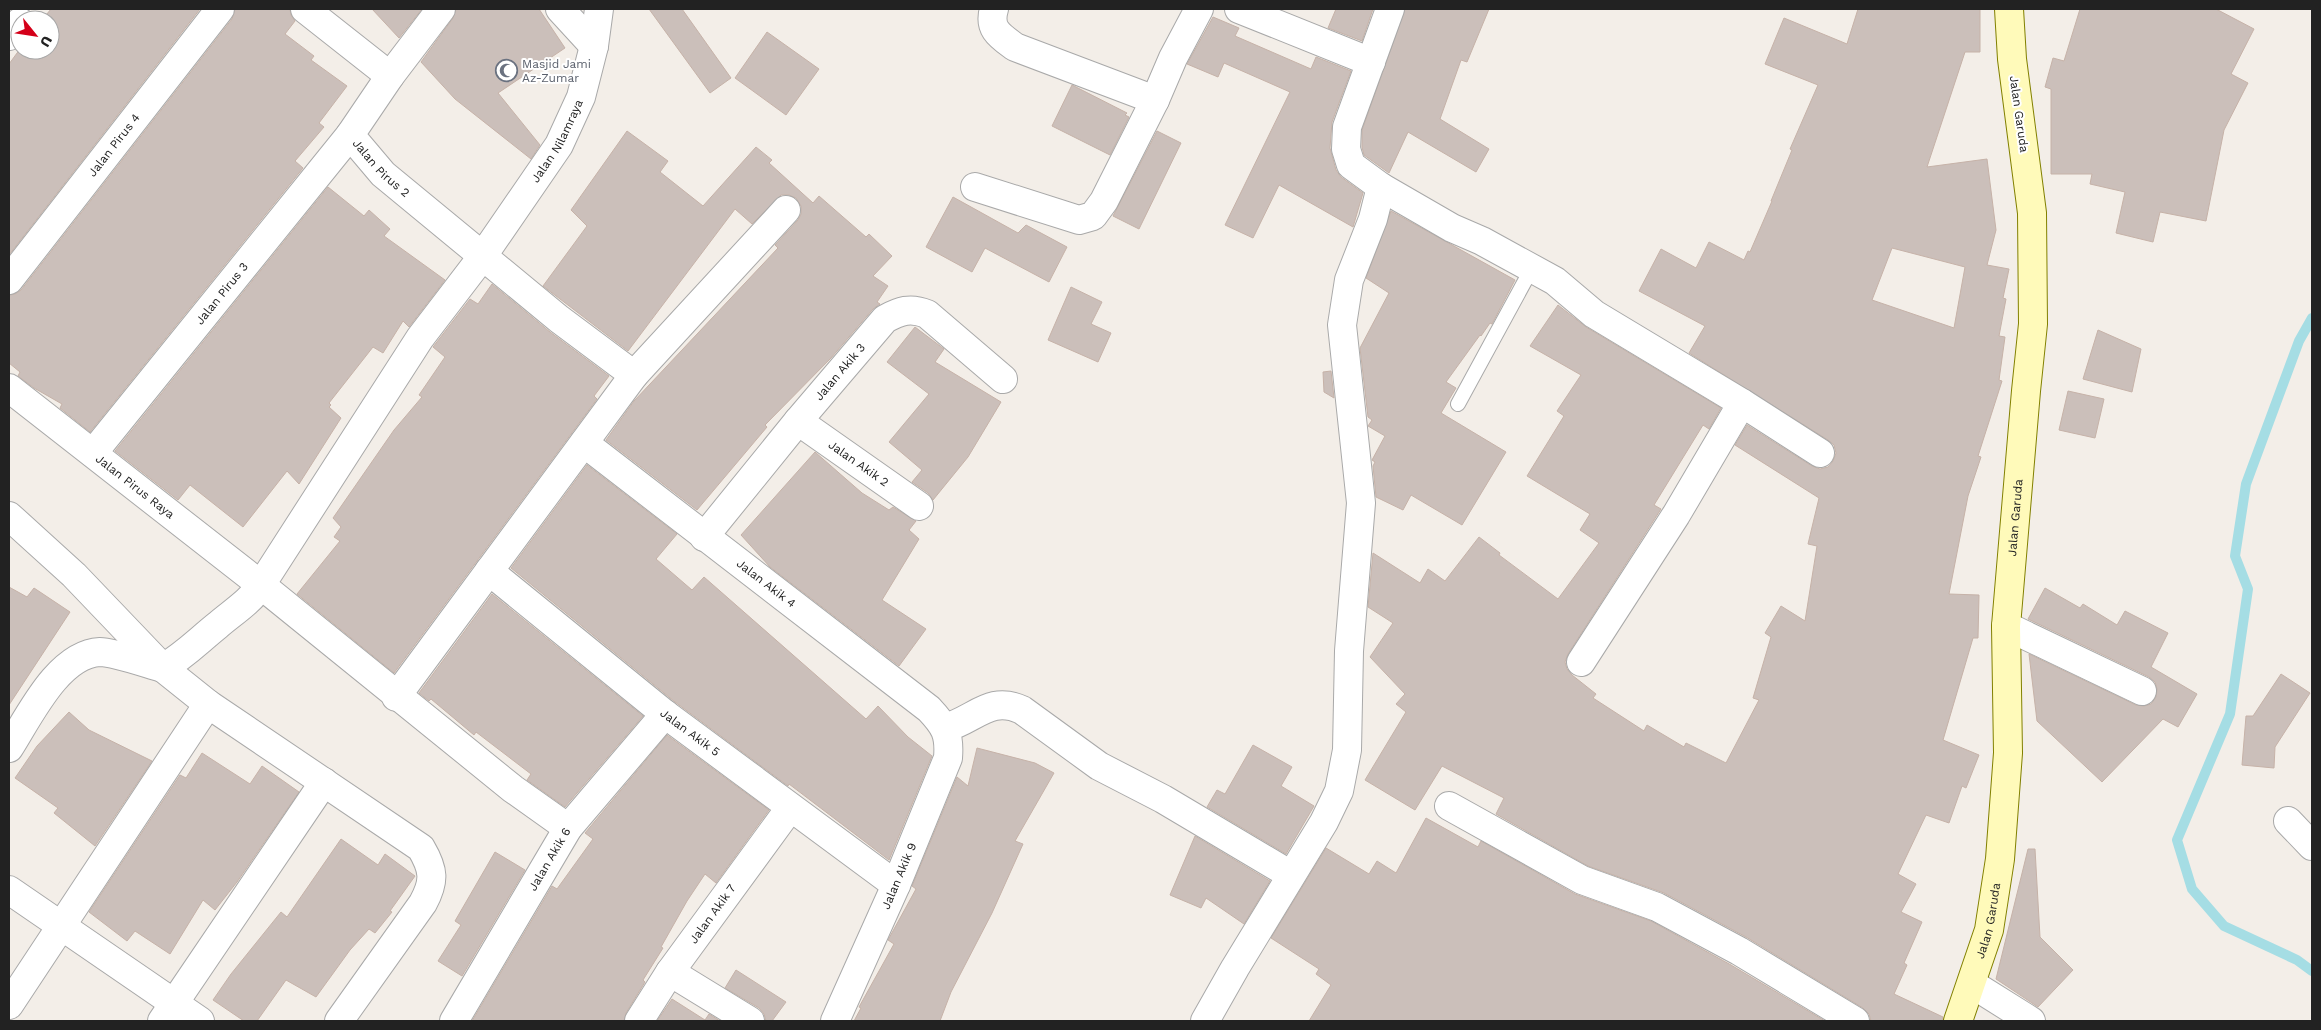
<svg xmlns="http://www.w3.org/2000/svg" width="2321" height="1030" font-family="'Work Sans',sans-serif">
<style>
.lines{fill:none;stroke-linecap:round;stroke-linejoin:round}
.stream{stroke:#a5dde4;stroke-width:10}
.building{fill:#cbbfba;stroke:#c6b2a8;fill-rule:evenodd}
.lane-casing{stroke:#a9a9a9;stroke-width:16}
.street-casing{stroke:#a9a9a9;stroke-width:30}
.secondary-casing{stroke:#828000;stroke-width:30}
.lane{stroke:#fff;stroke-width:14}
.street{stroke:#fff;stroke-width:28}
.secondary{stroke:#fffaba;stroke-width:28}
.labels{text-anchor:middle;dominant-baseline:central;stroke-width:4;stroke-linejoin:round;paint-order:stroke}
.worship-label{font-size:12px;fill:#5b616d;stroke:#fff;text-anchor:start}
.street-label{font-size:12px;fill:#222;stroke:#fff}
</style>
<rect width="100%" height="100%" fill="#f3eee8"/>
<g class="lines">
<path class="stream" d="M 2312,318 L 2299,341 L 2246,484 L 2235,556 L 2248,589 L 2230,714 L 2177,840 L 2192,889 L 2224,926 L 2297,960 L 2312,971"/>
</g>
<g class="building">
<path d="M 51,9 L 200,9 L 9,255 L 9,64 L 20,49 L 50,50 L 50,20 L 42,20 Z"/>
<path d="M 235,9 L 290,9 L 291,15 L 295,21 L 285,34 L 314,56 L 311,60 L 347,86 L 319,123 L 324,127 L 295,161 L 303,168 L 90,432 L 60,408 L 62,404 L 34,388 L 18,376 L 20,372 L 9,363 L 9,295 L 15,294 L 21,290 L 232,19 Z"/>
<path d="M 372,9 L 422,9 L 399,38 Z"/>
<path d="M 456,9 L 539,9 L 565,48 L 498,93 L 540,145 L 531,159 L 455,99 L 421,62 L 453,18 Z"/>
<path d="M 649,9 L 682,9 L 731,78 L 710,93 Z"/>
<path d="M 1336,9 L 1373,9 L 1362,41 L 1328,28 Z"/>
<path d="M 1405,9 L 1489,9 L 1467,62 L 1461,60 L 1440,119 L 1489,149 L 1476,172 L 1408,132 L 1389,173 L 1364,155 L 1362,147 L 1362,130 Z"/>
<path d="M 1858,9 L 1980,9 L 1980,52 L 1965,52 L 1927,167 L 1987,159 L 1996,230 L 1987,265 L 2009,269 L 2003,298 L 2006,299 L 1999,336 L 2005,337 L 1999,380 L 2002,381 L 1978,456 L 1981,457 L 1968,496 L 1949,594 L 1979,595 L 1978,638 L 1973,638 L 1943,740 L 1979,755 L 1966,788 L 1962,786 L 1949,823 L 1926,815 L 1898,874 L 1916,884 L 1901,912 L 1922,922 L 1904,963 L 1907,965 L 1894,994 L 1943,1017 L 1943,1021 L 1871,1021 L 1869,1014 L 1863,1008 L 1746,937 L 1664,893 L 1588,866 L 1496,814 L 1504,798 L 1442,766 L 1415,810 L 1365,780 L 1406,712 L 1396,704 L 1405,694 L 1370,657 L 1393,623 L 1368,607 L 1373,553 L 1420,583 L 1428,569 L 1445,581 L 1479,537 L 1500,553 L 1499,555 L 1558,599 L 1599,543 L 1580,530 L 1590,514 L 1527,476 L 1564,416 L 1557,411 L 1581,375 L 1530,346 L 1558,305 L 1586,327 L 1721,408 L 1709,429 L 1703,425 L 1654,505 L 1661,509 L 1568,654 L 1565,662 L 1567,669 L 1572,675 L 1596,694 L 1593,698 L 1644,731 L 1647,725 L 1684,747 L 1686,743 L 1726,763 L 1759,700 L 1753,698 L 1771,637 L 1765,633 L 1781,606 L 1805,621 L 1817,546 L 1808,544 L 1819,498 L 1735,445 L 1747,425 L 1812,466 L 1820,469 L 1828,467 L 1833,461 L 1836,453 L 1834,445 L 1828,440 L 1689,353 L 1705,326 L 1639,291 L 1661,249 L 1696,268 L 1709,242 L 1744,260 L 1748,251 L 1750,252 L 1772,201 L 1771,201 L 1792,150 L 1790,149 L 1818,85 L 1765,64 L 1784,18 L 1847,44 ZM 1892,248 L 1965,267 L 1954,328 L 1872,300 Z"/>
<path d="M 2080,9 L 2216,9 L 2254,29 L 2231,74 L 2248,83 L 2224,130 L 2206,221 L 2160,212 L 2153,242 L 2116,233 L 2125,192 L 2090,184 L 2092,174 L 2051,174 L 2051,89 L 2045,87 L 2053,58 L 2064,61 Z"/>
<path d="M 1213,17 L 1239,28 L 1235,36 L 1311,69 L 1316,57 L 1351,71 L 1332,122 L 1330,148 L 1336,170 L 1341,177 L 1363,193 L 1353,227 L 1279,185 L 1253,238 L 1225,225 L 1290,92 L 1224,63 L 1218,77 L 1187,64 Z"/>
<path d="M 767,32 L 819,69 L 786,115 L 735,78 Z"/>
<path d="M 1072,85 L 1127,113 L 1125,115 L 1129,117 L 1110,155 L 1052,126 Z"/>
<path d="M 627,131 L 668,161 L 660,172 L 703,206 L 756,147 L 772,160 L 769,163 L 813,203 L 819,196 L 866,237 L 869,234 L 892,256 L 873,276 L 888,286 L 877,302 L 880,304 L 873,309 L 831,358 L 765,425 L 767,427 L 697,510 L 606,440 L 634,401 L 778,248 L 775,245 L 798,220 L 801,214 L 801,206 L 796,198 L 789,195 L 781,195 L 752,224 L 735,209 L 628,351 L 543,286 L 587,226 L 571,210 Z"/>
<path d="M 1157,131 L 1181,143 L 1139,229 L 1113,216 Z"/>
<path d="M 328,187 L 364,216 L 369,210 L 390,229 L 384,236 L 445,280 L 409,327 L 403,321 L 383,353 L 373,347 L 329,403 L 331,405 L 329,407 L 341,418 L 299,484 L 287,471 L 243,527 L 190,485 L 178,500 L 115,451 Z"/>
<path d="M 953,197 L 1018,233 L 1026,225 L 1067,247 L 1049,282 L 985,248 L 972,272 L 926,247 Z"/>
<path d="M 1391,211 L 1515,280 L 1492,324 L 1490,323 L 1481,336 L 1480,335 L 1446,382 L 1456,388 L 1441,413 L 1506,452 L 1462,525 L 1411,495 L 1403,510 L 1376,497 L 1373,466 L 1375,462 L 1372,460 L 1385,436 L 1368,426 L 1372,420 L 1368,417 L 1360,348 L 1389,293 L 1366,278 Z"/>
<path d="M 492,284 L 550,332 L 609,376 L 594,396 L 597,399 L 394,673 L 297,594 L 340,541 L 334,537 L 341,527 L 333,518 L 394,430 L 422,397 L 419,395 L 445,357 L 433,347 L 470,299 L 478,304 Z"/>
<path d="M 1071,287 L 1102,302 L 1091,324 L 1111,333 L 1098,362 L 1048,340 Z"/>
<path d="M 915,327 L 944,349 L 935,362 L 1001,402 L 968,457 L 933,500 L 928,493 L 912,482 L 922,470 L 889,442 L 929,394 L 887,362 Z"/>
<path d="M 2098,330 L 2141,349 L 2132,392 L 2083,379 Z"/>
<path d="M 1331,371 L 1334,398 L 1324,392 L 1323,372 Z"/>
<path d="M 2068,391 L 2104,399 L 2095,438 L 2059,430 Z"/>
<path d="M 815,452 L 862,493 L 889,510 L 893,507 L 916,521 L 909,530 L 919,539 L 882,600 L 926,629 L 899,666 L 770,567 L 741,535 Z"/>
<path d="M 587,465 L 677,534 L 656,559 L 692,590 L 704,577 L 866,719 L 878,706 L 908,737 L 932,756 L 889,860 L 789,784 L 788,786 L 675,702 L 511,568 Z"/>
<path d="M 9,587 L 27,597 L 34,588 L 70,612 L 9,705 Z"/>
<path d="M 2045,588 L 2080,608 L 2083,604 L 2117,625 L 2125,611 L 2168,633 L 2151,667 L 2197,694 L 2178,727 L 2163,719 L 2102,782 L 2037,721 L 2029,654 L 2136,705 L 2144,706 L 2151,704 L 2156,697 L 2157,689 L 2155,682 L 2149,677 L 2028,619 Z"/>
<path d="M 492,594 L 643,716 L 565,807 L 527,780 L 531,774 L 476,732 L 474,735 L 431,699 L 429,701 L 419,693 Z"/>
<path d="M 2281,674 L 2310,693 L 2275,747 L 2274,768 L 2242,765 L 2246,716 L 2253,716 Z"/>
<path d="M 69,712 L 89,730 L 152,761 L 95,846 L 54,813 L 58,808 L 15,778 L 37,746 Z"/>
<path d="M 667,735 L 769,810 L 716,883 L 705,874 L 687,901 L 661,947 L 663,948 L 643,980 L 645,982 L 626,1013 L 624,1021 L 472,1021 L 552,886 L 557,889 L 593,839 L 585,833 Z"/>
<path d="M 1253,745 L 1292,767 L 1281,786 L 1314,806 L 1286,854 L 1207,807 L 1217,790 L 1225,794 Z"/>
<path d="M 977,748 L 1035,763 L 1054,773 L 1015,841 L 1023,844 L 992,913 L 951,992 L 940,1021 L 854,1021 L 861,1008 L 859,1007 L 894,944 L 888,940 L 916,889 L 912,886 L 957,777 L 968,786 Z"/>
<path d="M 202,753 L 250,784 L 262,766 L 299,792 L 237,882 L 215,910 L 203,900 L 170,954 L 135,931 L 127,941 L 89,912 L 180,775 L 186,778 Z"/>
<path d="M 1426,818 L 1478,847 L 1481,841 L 1575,894 L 1651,921 L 1731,965 L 1825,1021 L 1309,1021 L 1331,985 L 1316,974 L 1319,969 L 1271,938 L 1326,848 L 1369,874 L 1377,861 L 1396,873 Z"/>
<path d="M 1195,836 L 1270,881 L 1244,924 L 1206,898 L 1201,908 L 1170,895 Z"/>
<path d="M 341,839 L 378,865 L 385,854 L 415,876 L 390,911 L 392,912 L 375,933 L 369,929 L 350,950 L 316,997 L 286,980 L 257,1021 L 244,1021 L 213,1000 L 231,974 L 281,912 L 287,917 Z"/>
<path d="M 2028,849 L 2035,849 L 2040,937 L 2073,970 L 2038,1007 L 1996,979 Z"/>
<path d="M 495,852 L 525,870 L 462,976 L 438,961 L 461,925 L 455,921 Z"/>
<path d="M 736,970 L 786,1002 L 772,1021 L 766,1021 L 764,1014 L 759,1008 L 725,988 Z"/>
<path d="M 672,999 L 705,1020 L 709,1014 L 720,1021 L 657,1021 Z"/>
</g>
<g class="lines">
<defs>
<path id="lane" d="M 1458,404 L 1532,268"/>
<g id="street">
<path id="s1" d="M 305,9 L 390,76 L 350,135 L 383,174 L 559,319 L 634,375 L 396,697"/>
<path d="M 560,9 L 594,46"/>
<path d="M 994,9 C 988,29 1000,36 1015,47 L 1155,100"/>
<path d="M 1239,9 L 1371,62"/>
<path d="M 1390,9 L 1347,127 L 1346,149 L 1351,165 L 1381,187 L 1452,228 L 1482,241 L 1555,281 L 1594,314 L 1742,403 L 1820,453"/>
<path d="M 9,36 L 20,22"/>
<path d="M 390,76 L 441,9"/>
<path d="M 975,187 L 1079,220 L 1093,216 L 1104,201 L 1155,100 L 1173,58 L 1199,9"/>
<path id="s2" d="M 9,280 L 220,9"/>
<path d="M 634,375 L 786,210"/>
<path id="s3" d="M 9,388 L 261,585 C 250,602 233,612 218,625 C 198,641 185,655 163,668 C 148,664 114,652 100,652 C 58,654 29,717 9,748"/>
<path id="s4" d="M 798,421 L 919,506"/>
<path id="s5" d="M 584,443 L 929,709 C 945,726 950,734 948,758 L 896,885 L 835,1021"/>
<path id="s6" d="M 93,453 L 350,135"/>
<path d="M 9,516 L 74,575 L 163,668 L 208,704 L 421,848 C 434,870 435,881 423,903 L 339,1021"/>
<path id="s7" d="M 704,537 L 798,421 L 885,319 C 900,311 910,307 927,314 L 1003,379"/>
<path id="s8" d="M 489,571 L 665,714 L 896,885"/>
<path d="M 2006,626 L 2142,691"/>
<path d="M 1581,662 L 1676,515 L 1742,403"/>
<path d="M 945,728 C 976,719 990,695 1022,710 L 1099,766 L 1163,799 L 1291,875"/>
<path d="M 1449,806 L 1582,880 L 1657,907 L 1739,951 L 1855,1021"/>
<path d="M 2288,821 L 2312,846"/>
<path id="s9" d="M 568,828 L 513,789 L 261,585 L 420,338 L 482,257 L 559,145 L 581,97 L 594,46 L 599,9"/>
<path d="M 9,890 L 200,1021"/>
<path d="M 670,972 L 750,1021"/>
<path d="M 1972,984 L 2031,1021"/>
<path d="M 9,1005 L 208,704"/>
<path d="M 162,1021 L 324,782"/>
<path id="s10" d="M 454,1021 L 568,828 L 665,714"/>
<path id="s11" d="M 639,1021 L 670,972 L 790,808"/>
<path d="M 1205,1021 L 1235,968 L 1324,822 L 1339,791 L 1347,750 L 1349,651 L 1361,503 L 1342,325 L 1349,280 L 1373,219 L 1381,187"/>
</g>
<g id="secondary">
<path id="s12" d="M 1958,1021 L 1989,930 L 2000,859 L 2008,753 L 2006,626 L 2026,391 L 2033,324 L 2032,213 L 2012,59 L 2009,9"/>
</g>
</defs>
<use href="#lane" class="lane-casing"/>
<use href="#street" class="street-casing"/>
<use href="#secondary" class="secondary-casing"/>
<use href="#lane" class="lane"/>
<use href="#street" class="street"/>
<use href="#secondary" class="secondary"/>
</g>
<defs>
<symbol id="mosque-ring" viewBox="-11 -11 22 22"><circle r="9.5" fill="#fff" stroke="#6b7280" stroke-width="1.5"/><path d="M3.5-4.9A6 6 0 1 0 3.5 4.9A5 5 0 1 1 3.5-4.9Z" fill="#6b7280"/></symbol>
</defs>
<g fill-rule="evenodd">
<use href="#mosque-ring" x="494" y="58" width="25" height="25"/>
</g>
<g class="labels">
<g class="worship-label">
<text x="522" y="64">Masjid Jami<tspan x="522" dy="14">Az-Zumar</tspan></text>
</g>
<g class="street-label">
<text transform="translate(2019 114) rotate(82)">Jalan Garuda</text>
<text stroke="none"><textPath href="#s9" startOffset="926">Jalan Nilamraya</textPath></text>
<text stroke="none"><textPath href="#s2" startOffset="171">Jalan Pirus 4</textPath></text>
<text stroke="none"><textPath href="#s1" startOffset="225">Jalan Pirus 2</textPath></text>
<text stroke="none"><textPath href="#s6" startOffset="205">Jalan Pirus 3</textPath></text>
<text stroke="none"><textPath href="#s7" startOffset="214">Jalan Akik 3</textPath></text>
<text stroke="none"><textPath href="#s4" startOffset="74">Jalan Akik 2</textPath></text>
<text stroke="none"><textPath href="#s3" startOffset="160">Jalan Pirus Raya</textPath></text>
<text stroke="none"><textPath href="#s12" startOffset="510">Jalan Garuda</textPath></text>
<text stroke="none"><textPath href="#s5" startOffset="230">Jalan Akik 4</textPath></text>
<text stroke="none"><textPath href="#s8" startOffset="258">Jalan Akik 5</textPath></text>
<text stroke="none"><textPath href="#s10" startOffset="188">Jalan Akik 6</textPath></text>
<text transform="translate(899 876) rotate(-67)">Jalan Akik 9</text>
<text stroke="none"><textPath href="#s11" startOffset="130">Jalan Akik 7</textPath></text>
<text stroke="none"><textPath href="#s12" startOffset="105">Jalan Garuda</textPath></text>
</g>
</g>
<rect width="2321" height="1030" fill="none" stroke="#222222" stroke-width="20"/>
<g transform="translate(35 35) rotate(120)"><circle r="24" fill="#ffffff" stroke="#a7a7a7"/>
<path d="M0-4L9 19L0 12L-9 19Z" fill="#d40019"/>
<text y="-8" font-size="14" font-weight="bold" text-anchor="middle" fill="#222222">U</text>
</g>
</svg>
